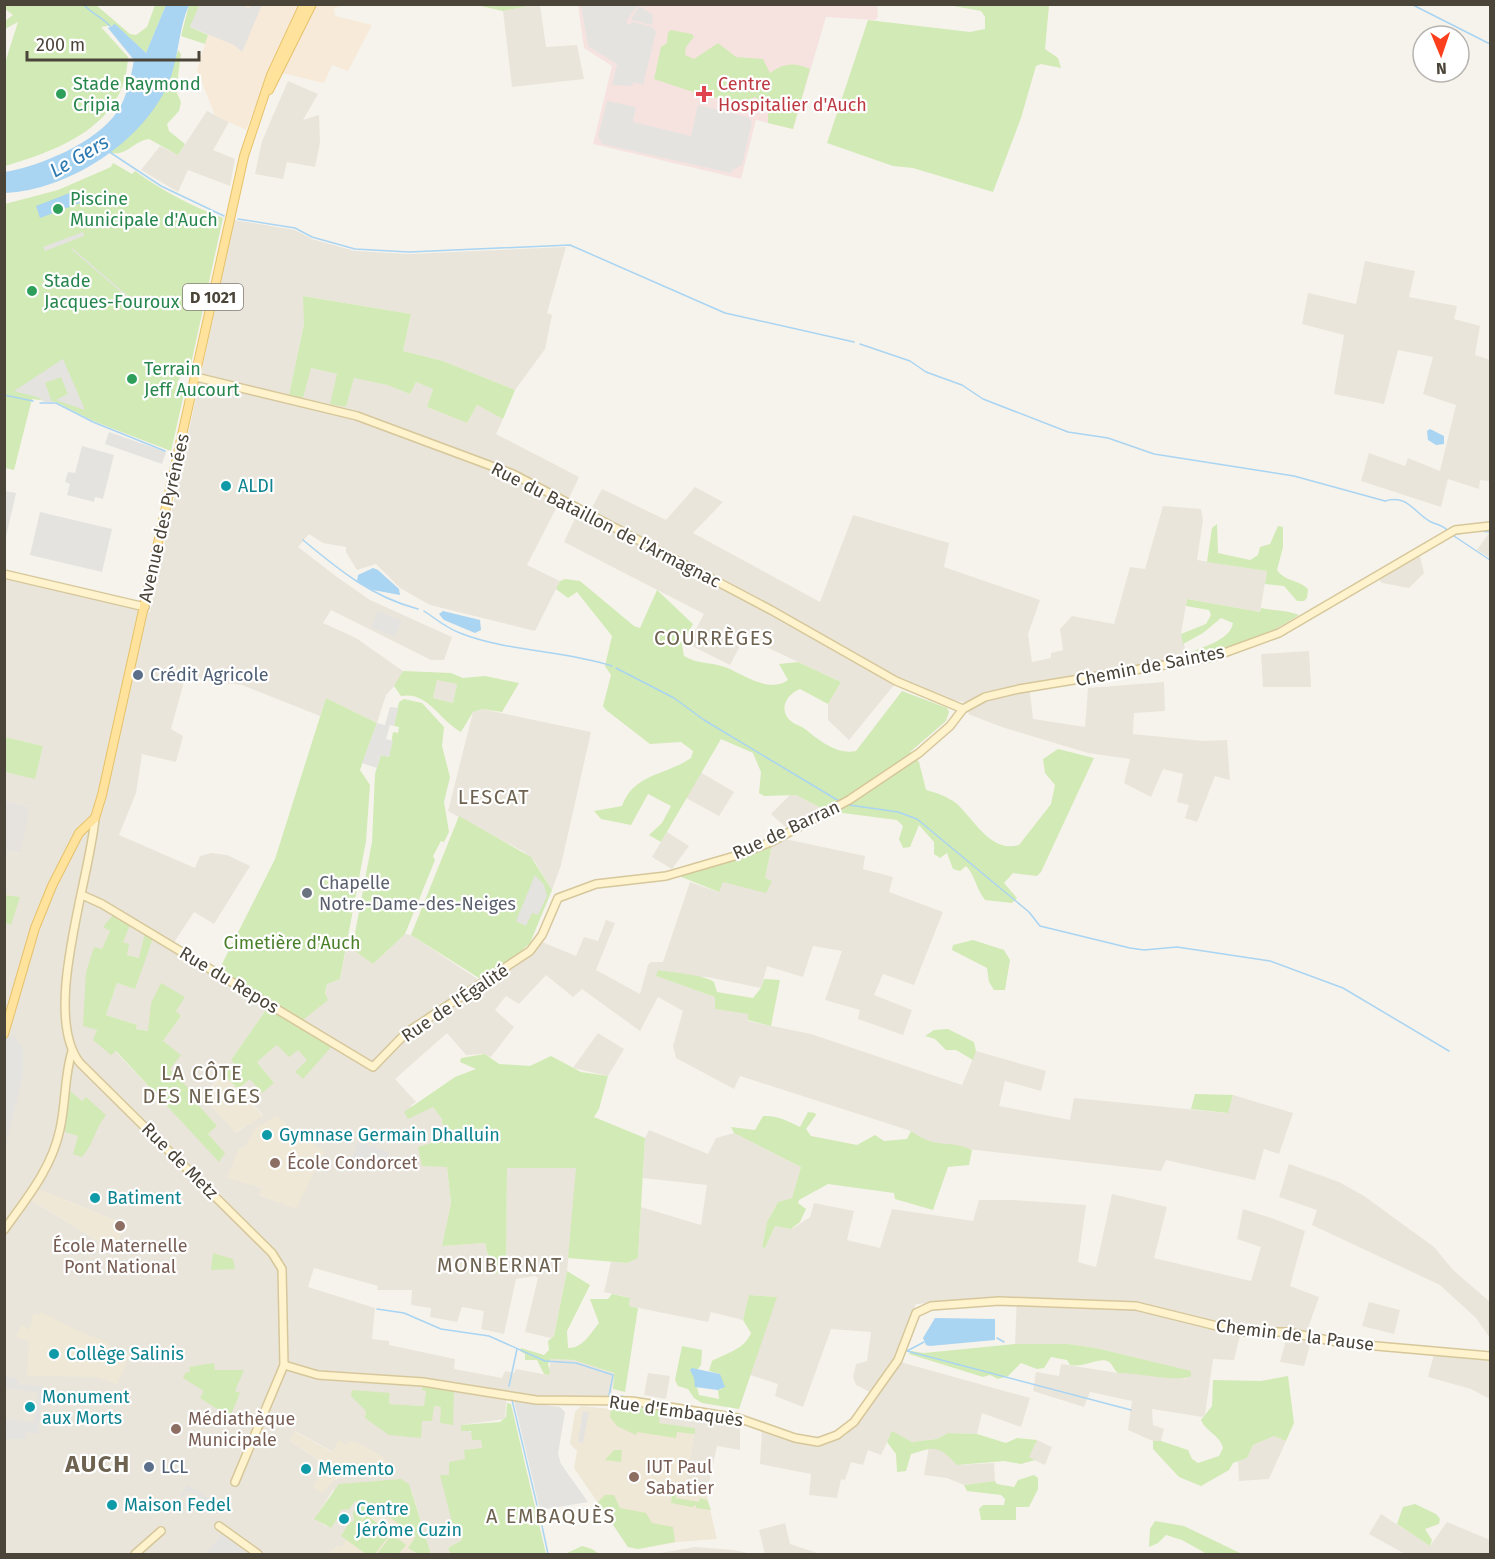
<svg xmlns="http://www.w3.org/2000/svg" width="1495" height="1559" font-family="'Fira Sans',sans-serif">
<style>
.residential{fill:#eae5da;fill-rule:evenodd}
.commercial{fill:#f7ead8}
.industrial{fill:#e6e2dd}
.education{fill:#efe8d6}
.medical{fill:#f6e3e0}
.green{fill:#d2eab5;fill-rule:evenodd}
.parking{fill:#e5e3e0}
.water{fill:#a9d4f2}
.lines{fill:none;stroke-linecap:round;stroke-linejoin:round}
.stream{stroke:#a9d4f2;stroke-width:1.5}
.secondary-casing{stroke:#d6c79b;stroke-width:10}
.primary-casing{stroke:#e6c16a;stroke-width:10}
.secondary{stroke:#fff3cd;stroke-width:7}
.primary{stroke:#ffe39c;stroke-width:8}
.leisure-dot{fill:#2e9e5b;stroke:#fff;stroke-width:2}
.health-dot{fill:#e0444e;stroke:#fff;stroke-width:2}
.culture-dot{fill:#0f9aa8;stroke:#fff;stroke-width:2}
.service-dot{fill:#5c6f8a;stroke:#fff;stroke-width:2}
.worship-dot{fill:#6b7280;stroke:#fff;stroke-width:2}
.education-dot{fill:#8d6e63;stroke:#fff;stroke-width:2}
.labels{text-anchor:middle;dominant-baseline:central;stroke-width:4.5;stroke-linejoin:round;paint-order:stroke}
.shield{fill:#fff;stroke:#817c74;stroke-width:1.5}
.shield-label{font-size:16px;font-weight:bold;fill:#4b4439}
.leisure-label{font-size:18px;fill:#27864d;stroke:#fff;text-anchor:start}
.health-label{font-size:18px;fill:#be3a42;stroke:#fff;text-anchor:start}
.culture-label{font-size:18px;fill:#0d838f;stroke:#fff;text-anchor:start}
.street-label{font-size:18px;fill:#4b4439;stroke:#fff}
.service-label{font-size:18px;fill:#4e5e75;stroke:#fff;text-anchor:start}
.worship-label{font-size:18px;fill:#5b616d;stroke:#fff;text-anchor:start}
.park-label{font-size:18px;fill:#4a7f2a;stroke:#fff}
.education-label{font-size:18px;fill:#785e54;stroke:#fff;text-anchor:start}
.water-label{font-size:20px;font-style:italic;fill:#2e7ab2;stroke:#fff}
.neighbourhood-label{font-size:20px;letter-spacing:1.5px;fill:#6e6250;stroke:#fff}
.district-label{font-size:24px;font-weight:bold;letter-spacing:1.5px;fill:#6e6250;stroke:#fff}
</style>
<rect width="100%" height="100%" fill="#f6f3ec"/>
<g class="residential">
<path d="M 532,5 L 540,5 L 546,47 L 577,45 L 584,79 L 512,87 L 503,11 Z"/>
<path d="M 288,81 L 318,94 L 303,120 L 319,115 L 320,143 L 315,167 L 287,162 L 283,179 L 255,174 L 262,141 Z"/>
<path d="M 207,111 L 229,122 L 213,150 L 235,159 L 230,186 L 188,170 L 178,192 L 141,170 L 160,146 L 178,155 Z"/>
<path d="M 234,220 L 295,230 L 312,239 L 355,251 L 409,254 L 566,247 L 547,313 L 552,315 L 545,349 L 515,390 L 443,361 L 403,351 L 411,314 L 304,296 L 304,324 L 289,395 L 303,398 L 310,368 L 337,374 L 346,407 L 354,378 L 387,385 L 410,394 L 416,382 L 433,389 L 427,407 L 467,423 L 477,405 L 503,419 L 496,434 L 579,477 L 568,500 L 562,497 L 527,565 L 560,581 L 535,631 L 430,605 L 400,588 L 376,564 L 357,570 L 346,552 L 346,547 L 323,543 L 309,534 L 298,547 L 337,577 L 370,600 L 452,637 L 444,660 L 431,660 L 331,610 L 323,623 L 356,638 L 403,671 L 397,683 L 386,695 L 377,723 L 326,698 L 320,716 L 242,685 L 185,678 L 171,729 L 183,736 L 176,762 L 142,754 L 136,793 L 119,835 L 195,868 L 200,856 L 211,853 L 227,855 L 250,866 L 214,924 L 194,912 L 173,944 L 303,1020 L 325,996 L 327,984 L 340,979 L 346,949 L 352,949 L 373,964 L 405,934 L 411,935 L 485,984 L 524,960 L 542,942 L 576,956 L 584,937 L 598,941 L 606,920 L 615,923 L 596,970 L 640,994 L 648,965 L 651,962 L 663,962 L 690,882 L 718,892 L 723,882 L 772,881 L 765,878 L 772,845 L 785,839 L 865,856 L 863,869 L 893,877 L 889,892 L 943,912 L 914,985 L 883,974 L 874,995 L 912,1010 L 903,1035 L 858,1019 L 860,1010 L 825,1000 L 842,951 L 813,946 L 803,977 L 767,966 L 761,988 L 707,977 L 656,976 L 715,997 L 715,1009 L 749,1014 L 748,1021 L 811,1034 L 962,1085 L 976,1051 L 1046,1071 L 1041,1091 L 1005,1081 L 999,1106 L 1070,1120 L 1074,1098 L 1227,1113 L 1233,1095 L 1293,1113 L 1279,1154 L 1264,1149 L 1255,1180 L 1166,1160 L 1161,1171 L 949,1147 L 920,1139 L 911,1131 L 740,1076 L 734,1089 L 676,1058 L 673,1046 L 683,1011 L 658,997 L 640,1031 L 582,989 L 573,997 L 546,975 L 519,1004 L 506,996 L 495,1010 L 514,1027 L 491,1057 L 484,1054 L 466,1055 L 447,1033 L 395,1079 L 416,1102 L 410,1106 L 433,1107 L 442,1119 L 444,1139 L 418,1147 L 421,1156 L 447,1167 L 451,1203 L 442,1246 L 485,1243 L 493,1274 L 506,1271 L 507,1168 L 577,1168 L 567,1271 L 554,1336 L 551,1338 L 525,1332 L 538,1278 L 535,1276 L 516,1279 L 504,1334 L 481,1329 L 484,1311 L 462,1307 L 457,1322 L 430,1317 L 431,1308 L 411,1305 L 412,1290 L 377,1290 L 378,1286 L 314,1268 L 308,1287 L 375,1308 L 372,1339 L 389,1341 L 389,1345 L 455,1359 L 454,1369 L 502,1378 L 505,1371 L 514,1373 L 516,1369 L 548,1375 L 551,1359 L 574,1360 L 614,1373 L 611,1398 L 542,1398 L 507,1393 L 505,1419 L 461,1425 L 481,1440 L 482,1448 L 466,1459 L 452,1522 L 462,1540 L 448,1548 L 450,1554 L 431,1554 L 411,1489 L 372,1504 L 341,1548 L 338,1546 L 327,1554 L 5,1554 L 4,923 L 11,925 L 19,897 L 5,895 L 5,850 L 19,853 L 30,807 L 5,801 L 5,772 L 35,778 L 43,746 L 5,737 L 5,578 L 150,612 ZM 104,927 L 126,931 L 123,942 L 127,955 L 139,958 L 135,989 L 117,983 L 106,1015 L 137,1025 L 136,1029 L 148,1031 L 161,984 L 184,997 L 175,1012 L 181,1016 L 163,1041 L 170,1069 L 196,1097 L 194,1100 L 217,1126 L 208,1134 L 224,1153 L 219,1161 L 115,1051 L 94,1040 L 97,1030 L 102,950 L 110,931 ZM 268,1007 L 332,1046 L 308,1060 L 298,1050 L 277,1045 L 257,1062 L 274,1083 L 250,1079 L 238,1089 L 263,1115 L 236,1132 L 204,1098 L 198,1100 L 234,1063 L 231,1060 ZM 245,1147 L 296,1208 L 259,1195 L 263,1189 L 256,1186 L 238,1150 ZM 31,1200 L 66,1200 L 125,1225 L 113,1250 ZM 426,1390 L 454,1390 L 442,1407 L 434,1406 L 421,1421 L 421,1438 L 365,1418 L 366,1411 L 390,1393 L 389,1404 L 425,1406 ZM 295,1431 L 333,1452 L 346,1445 L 360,1444 L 345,1476 L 314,1487 L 326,1465 L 290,1441 ZM 334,1488 L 327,1527 L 315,1519 Z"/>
<path d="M 1365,261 L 1415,271 L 1409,297 L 1457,306 L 1454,319 L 1480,326 L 1475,355 L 1490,360 L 1490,481 L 1480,480 L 1479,489 L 1448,479 L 1441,507 L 1361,481 L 1369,453 L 1405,466 L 1408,458 L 1440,471 L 1456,405 L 1423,394 L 1433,357 L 1398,350 L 1384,404 L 1334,394 L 1344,335 L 1302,324 L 1308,293 L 1356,304 Z"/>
<path d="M 695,487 L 723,502 L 693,533 L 820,602 L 853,515 L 949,543 L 944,567 L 1040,600 L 1028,634 L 1032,662 L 1051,658 L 1051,653 L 1063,650 L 1060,629 L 1072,616 L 1114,624 L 1130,567 L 1145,569 L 1163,506 L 1201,509 L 1203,520 L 1197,560 L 1267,571 L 1260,612 L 1187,599 L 1181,634 L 1188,659 L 1029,684 L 1033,719 L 1085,727 L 1088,688 L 1164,682 L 1165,711 L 1134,713 L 1133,734 L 1203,741 L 1227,740 L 1230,780 L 1215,776 L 1197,822 L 1185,818 L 1189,805 L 1177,802 L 1183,774 L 1163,769 L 1151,797 L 1124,783 L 1130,759 L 1088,753 L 1002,727 L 968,714 L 972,706 L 969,703 L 939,697 L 899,679 L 849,740 L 828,720 L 828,704 L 841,682 L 745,637 L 730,665 L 688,644 L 704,614 L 564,542 L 577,514 L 586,518 L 602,489 L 666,520 Z"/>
<path d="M 1489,533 L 1490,534 L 1490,558 L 1477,550 Z"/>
<path d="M 1419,552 L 1424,573 L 1409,588 L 1382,583 L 1378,578 Z"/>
<path d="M 1309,651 L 1311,687 L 1263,687 L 1261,654 Z"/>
<path d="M 437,679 L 457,684 L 453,703 L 433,698 Z"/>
<path d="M 482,709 L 591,732 L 561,865 L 552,890 L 535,862 L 524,852 L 448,811 L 473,712 Z"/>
<path d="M 700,772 L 734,792 L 719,816 L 686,798 Z"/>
<path d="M 790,795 L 796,795 L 827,811 L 789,830 L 771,814 Z"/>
<path d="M 667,832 L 689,846 L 672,869 L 652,857 Z"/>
<path d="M 598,1033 L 624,1049 L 608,1076 L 573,1068 Z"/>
<path d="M 649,1130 L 708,1154 L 716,1138 L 734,1133 L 801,1167 L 792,1198 L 778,1202 L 767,1222 L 762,1247 L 765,1248 L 775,1226 L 792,1229 L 810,1217 L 814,1203 L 854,1211 L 847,1240 L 880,1248 L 892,1209 L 973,1221 L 979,1200 L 1011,1200 L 1086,1205 L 1078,1262 L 1096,1267 L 1112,1194 L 1167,1207 L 1154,1258 L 1251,1281 L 1261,1247 L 1237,1239 L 1243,1209 L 1274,1219 L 1305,1231 L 1290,1286 L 1319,1297 L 1308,1328 L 1314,1331 L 1304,1366 L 1280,1362 L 1287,1336 L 1240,1335 L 1234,1360 L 1213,1359 L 1205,1414 L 1203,1417 L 1152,1409 L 1153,1425 L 1164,1429 L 1161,1441 L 1153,1441 L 1128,1430 L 1132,1401 L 1090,1392 L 1084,1407 L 1033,1391 L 1036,1372 L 1059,1376 L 1061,1364 L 1118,1373 L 1135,1372 L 1188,1379 L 1157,1363 L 1096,1348 L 1068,1344 L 1015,1344 L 1017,1297 L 916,1304 L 893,1360 L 1030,1398 L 1021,1427 L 982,1413 L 977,1434 L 948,1433 L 937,1439 L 912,1442 L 892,1432 L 881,1455 L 868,1450 L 863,1465 L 851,1462 L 845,1480 L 841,1479 L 837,1498 L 809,1495 L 811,1474 L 760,1464 L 762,1430 L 817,1447 L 837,1440 L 858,1423 L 878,1396 L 856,1385 L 853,1377 L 856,1364 L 867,1361 L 871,1332 L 831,1329 L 803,1407 L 775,1396 L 778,1384 L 750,1375 L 776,1297 L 749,1295 L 743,1320 L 711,1312 L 708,1322 L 629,1306 L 630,1298 L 604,1292 L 611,1262 L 627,1263 L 638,1258 L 641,1207 L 701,1225 L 707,1185 L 643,1178 L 645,1138 Z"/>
<path d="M 1289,1164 L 1339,1182 L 1364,1196 L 1434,1247 L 1453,1270 L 1490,1302 L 1490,1338 L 1476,1318 L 1440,1285 L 1312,1225 L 1317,1210 L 1279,1197 Z"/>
<path d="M 1369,1302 L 1400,1310 L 1394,1334 L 1362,1326 Z"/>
<path d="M 1436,1347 L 1490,1352 L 1490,1350 L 1490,1399 L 1471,1389 L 1428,1377 Z"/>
<path d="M 648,1373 L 670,1376 L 666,1399 L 644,1395 Z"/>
<path d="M 660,1408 L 679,1411 L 679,1419 L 740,1426 L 740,1450 L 717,1446 L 709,1483 L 686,1480 L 695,1428 L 658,1423 Z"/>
<path d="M 1274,1436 L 1286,1441 L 1269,1479 L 1239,1481 L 1238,1461 L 1247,1458 L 1253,1445 Z"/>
<path d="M 1037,1440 L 1052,1447 L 1045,1465 L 1028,1457 Z"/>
<path d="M 929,1447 L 943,1450 L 957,1465 L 994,1463 L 995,1481 L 964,1485 L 947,1478 L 924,1475 Z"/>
<path d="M 1381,1514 L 1430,1546 L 1447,1522 L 1490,1540 L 1490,1554 L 1405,1554 L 1369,1534 Z"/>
<path d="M 785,1523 L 790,1544 L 820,1554 L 765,1554 L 759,1530 Z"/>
<path d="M 695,1547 L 734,1550 L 751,1554 L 655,1554 Z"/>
</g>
<path class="commercial" d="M 200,4 L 345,5 L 334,8 L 335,16 L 372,25 L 348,71 L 332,65 L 324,83 L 269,70 L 246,130 L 215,115 L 197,70 L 208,35 Z"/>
<path class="industrial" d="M 5,801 L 30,807 L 20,853 L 5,850 Z"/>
<g class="education">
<path d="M 224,1075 L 263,1116 L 235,1132 L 204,1098 L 200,1102 L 198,1100 Z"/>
<path d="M 276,1116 L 324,1152 L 296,1209 L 259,1195 L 262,1188 L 227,1178 L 238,1150 L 245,1147 L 256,1128 Z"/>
<path d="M 39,1189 L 126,1225 L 113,1250 L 31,1200 Z"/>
<path d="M 41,1312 L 72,1328 L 107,1342 L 112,1349 L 130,1354 L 117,1384 L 98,1377 L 27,1376 L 29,1342 L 16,1336 L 22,1325 L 29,1330 L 34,1313 L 39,1315 Z"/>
<path d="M 581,1406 L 611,1409 L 623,1418 L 695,1428 L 686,1480 L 704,1483 L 717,1539 L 677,1542 L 638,1549 L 628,1547 L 574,1468 L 577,1451 L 570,1444 L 575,1412 Z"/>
<path d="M 294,1431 L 332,1452 L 339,1440 L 346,1445 L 350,1441 L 362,1445 L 383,1457 L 395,1472 L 336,1478 L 322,1493 L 313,1487 L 326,1465 L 290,1441 Z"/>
<path d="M 372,1504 L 416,1536 L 408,1548 L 418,1554 L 327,1554 L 338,1546 L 341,1547 Z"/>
</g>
<path class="medical" d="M 877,4 L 878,17 L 875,20 L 826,17 L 793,129 L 756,120 L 741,179 L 593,144 L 612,66 L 584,48 L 578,5 Z"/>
<g class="green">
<path d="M 5,5 L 96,5 L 130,34 L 136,35 L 147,27 L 155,5 L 166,5 L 146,53 L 115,25 L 101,27 L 128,57 C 125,125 62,149 5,166 L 5,63 L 18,22 L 5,29 L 5,21 L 13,15 L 5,9 Z"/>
<path d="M 189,5 L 200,5 L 190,27 L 208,35 L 205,44 L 181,36 Z"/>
<path d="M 476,5 L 476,4 L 532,5 L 503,11 Z"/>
<path d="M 948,5 L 1049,5 L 1045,49 L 1058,58 L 1061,68 L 1041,64 L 1036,66 L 1021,118 L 993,192 L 913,168 L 893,166 L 827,143 L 868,20 L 970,32 L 985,29 L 985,17 L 981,11 Z"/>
<path d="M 671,30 L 692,34 L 694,37 L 686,47 L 685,55 L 694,59 L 718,43 L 736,57 L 763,59 L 770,73 C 784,63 794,62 810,69 L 793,129 L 768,123 L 768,108 L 755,97 C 735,110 677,86 654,79 L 661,47 L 667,43 L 668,32 Z"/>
<path d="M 178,50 L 181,54 L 176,91 L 181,102 L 179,111 L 167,124 L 169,131 L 185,144 L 178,155 L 149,139 C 133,141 126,158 109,152 C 146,127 166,92 178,50 Z"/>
<path d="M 113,163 L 132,174 L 135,171 C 162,191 192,206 223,218 L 191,364 L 177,382 L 184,394 L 171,451 L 93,421 L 56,402 L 32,399 L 14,470 L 5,468 L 5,204 L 58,190 L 111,167 Z"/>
<path d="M 303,296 L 411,314 L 403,351 L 443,361 L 515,390 L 503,419 L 477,405 L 467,423 L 427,407 L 433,389 L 416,382 L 410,394 L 387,385 L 354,378 L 346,407 L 330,404 L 337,374 L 311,368 L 303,398 L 289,395 L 304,324 Z"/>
<path d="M 1217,524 L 1218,553 L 1250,560 L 1258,555 L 1260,547 L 1270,544 L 1278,526 L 1283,527 L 1283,547 L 1277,570 C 1284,581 1299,580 1308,589 L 1307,598 L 1304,601 L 1297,601 L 1284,586 L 1265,584 L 1267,571 L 1207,562 L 1212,528 Z"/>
<path d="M 565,579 L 580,581 L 634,626 L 640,628 L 657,590 L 693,624 L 682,645 L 684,656 C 697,664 711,662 725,667 C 743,674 769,694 788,680 L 779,664 L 798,662 L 841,682 L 828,704 L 800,689 C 785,695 778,711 792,722 C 796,725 801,726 805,729 C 819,740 836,755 856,751 L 902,691 L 947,708 L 949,712 L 946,721 L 910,752 L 919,762 L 926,790 C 937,793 946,796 956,803 C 975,820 990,853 1019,845 L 1051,804 L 1055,785 L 1045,773 L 1043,759 L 1058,749 L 1094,758 L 1041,872 L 1037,876 L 1013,873 L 1004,883 L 1017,898 L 1012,903 L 985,900 C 976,889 975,875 966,866 L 960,871 L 953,869 L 947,853 L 940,858 L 934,854 L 934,842 L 919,825 L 910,847 L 903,848 L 899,839 L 903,826 L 897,820 L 827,811 L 796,795 L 764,796 L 759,793 L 761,772 L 753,753 L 721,739 L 661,842 L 649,835 L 662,823 L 671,806 L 648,794 L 631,825 L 601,819 L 594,811 L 622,806 C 634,773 665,776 691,758 L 693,751 L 681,742 L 650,744 L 606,710 L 603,706 L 611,675 L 605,666 L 612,636 L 577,592 L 568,598 L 556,589 L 560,581 Z"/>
<path d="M 1187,599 L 1260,612 L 1261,608 C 1274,611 1286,610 1299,615 L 1264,636 L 1188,659 L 1187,654 C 1201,647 1230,641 1233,623 L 1221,618 L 1203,633 L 1183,644 L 1181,634 L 1206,624 L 1211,615 L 1209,610 L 1186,606 Z"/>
<path d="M 403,671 L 451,673 L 463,678 L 485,676 L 519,683 L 502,712 L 482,709 L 473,712 L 461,732 C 439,720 428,691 401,696 L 394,686 ZM 437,680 L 457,684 L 453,703 L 433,698 Z"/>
<path d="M 326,698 L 377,723 L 360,770 L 370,785 L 366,841 L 340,979 L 327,984 L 325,993 L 328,1000 L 303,1020 L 219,970 L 275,859 Z"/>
<path d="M 404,699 L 422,703 L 444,727 L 442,746 L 450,777 L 444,802 L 449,832 L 444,842 L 441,841 L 433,856 L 435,860 L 405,934 L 373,964 L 352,949 L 372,842 L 375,774 L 381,755 L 389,757 L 393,732 L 398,733 L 399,727 L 394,726 L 399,702 Z"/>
<path d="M 5,737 L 43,746 L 35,779 L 5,772 Z"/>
<path d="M 459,816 L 531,857 L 552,890 L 530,943 L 519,953 L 479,978 L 411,935 Z"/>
<path d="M 772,845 L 765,878 L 772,881 L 766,893 L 723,882 L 719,892 L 679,876 L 740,858 Z"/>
<path d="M 5,895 L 20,897 L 11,925 L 5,923 Z"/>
<path d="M 113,915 L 130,925 L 123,942 L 129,944 L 127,955 L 139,958 L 145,933 L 153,938 L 135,989 L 117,983 L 106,1015 L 137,1025 L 136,1029 L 148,1031 L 151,1003 L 161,983 L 185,997 L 176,1011 L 181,1016 L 163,1041 L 181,1055 L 170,1069 L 197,1097 L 194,1100 L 217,1126 L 208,1134 L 225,1153 L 219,1162 L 116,1051 L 111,1055 L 93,1040 L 97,1030 L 83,1026 L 86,972 L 94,947 L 102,949 L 110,931 L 103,927 Z"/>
<path d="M 973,940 L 1004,950 L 1010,960 L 1005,990 L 994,990 L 989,982 L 987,968 L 952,950 L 953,945 Z"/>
<path d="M 658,970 C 673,973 702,974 714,982 L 717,992 L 753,998 L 761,988 L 764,979 L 780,980 L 771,1026 L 748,1020 L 748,1014 L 715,1009 L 715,997 L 656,976 Z"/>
<path d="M 268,1007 L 332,1046 L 303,1079 L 295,1072 L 307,1060 L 298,1050 L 289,1057 L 277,1045 L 257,1062 L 274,1083 L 262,1093 L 250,1079 L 238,1089 L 224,1075 L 234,1063 L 231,1060 Z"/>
<path d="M 948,1029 L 974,1042 L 976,1051 L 973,1060 L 956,1050 L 946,1050 L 935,1039 L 925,1036 L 934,1030 Z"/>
<path d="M 485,1054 L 499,1064 L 530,1066 L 551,1056 L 581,1072 L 608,1076 L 599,1109 L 594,1117 L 645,1138 L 638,1258 L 627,1263 L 568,1258 L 576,1168 L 507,1168 L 506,1272 L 493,1274 L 485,1243 L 442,1246 L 451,1203 L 447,1167 L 422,1166 L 418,1147 L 444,1139 L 442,1119 L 433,1107 L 408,1119 L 404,1112 L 455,1077 L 476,1069 L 460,1062 L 461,1058 Z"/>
<path d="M 70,1091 L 82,1101 L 86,1097 L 106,1115 C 94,1130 94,1143 82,1157 L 73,1154 L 78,1136 L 65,1132 Z"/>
<path d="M 1195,1094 L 1233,1095 L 1228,1113 L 1191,1109 Z"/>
<path d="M 808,1112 L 815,1113 L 816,1115 L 806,1129 L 811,1136 L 857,1145 L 875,1135 L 884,1141 L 907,1139 L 911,1131 C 936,1150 949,1139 972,1150 L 969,1165 L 948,1167 L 933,1210 L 895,1199 L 894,1193 L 828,1184 L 799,1200 L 798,1203 L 806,1209 L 800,1222 L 791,1229 L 775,1226 L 765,1248 L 762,1247 L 767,1222 L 778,1202 L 792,1198 L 801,1167 L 734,1133 L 731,1127 L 755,1130 L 763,1116 C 777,1115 788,1121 800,1127 Z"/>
<path d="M 213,1253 L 233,1259 L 235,1269 L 211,1270 Z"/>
<path d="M 567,1271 L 590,1285 L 567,1331 L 568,1348 C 583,1348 590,1334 599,1323 L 590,1299 L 608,1299 L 612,1294 L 630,1298 L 629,1306 L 638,1308 L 625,1392 L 613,1389 L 614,1373 L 574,1360 L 551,1359 L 548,1364 L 550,1373 L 548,1375 L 544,1374 L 537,1360 L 525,1360 L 525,1354 L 520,1351 L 521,1348 L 544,1355 L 549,1350 L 548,1341 L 554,1336 Z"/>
<path d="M 749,1295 L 777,1297 L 739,1409 L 702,1403 L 694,1398 L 688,1389 L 678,1386 L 675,1380 L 682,1346 L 702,1350 L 701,1365 L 697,1370 L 692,1368 L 699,1395 L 719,1399 L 718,1390 L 722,1389 L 720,1374 L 709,1371 L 712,1361 C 726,1353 744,1350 751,1333 L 743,1320 Z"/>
<path d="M 1015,1344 L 1068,1344 L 1096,1348 L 1191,1371 L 1191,1376 C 1180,1383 1135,1372 1118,1373 C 1114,1370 1113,1365 1109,1362 C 1101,1356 1085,1368 1070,1365 L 1067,1360 L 1051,1357 L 1044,1368 L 1037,1369 L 1021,1363 L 1008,1376 L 998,1379 L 990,1375 L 983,1377 L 909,1354 L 911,1351 L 924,1353 Z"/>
<path d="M 214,1363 L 215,1370 L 244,1370 L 235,1391 L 240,1393 L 230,1417 L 200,1398 L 204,1391 L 183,1378 L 186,1372 L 190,1372 L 189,1367 Z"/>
<path d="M 1288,1376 L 1294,1423 L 1286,1441 L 1274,1436 L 1253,1445 L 1247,1458 L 1233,1463 L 1229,1470 L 1201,1486 L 1179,1477 L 1153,1449 L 1153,1441 L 1161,1441 L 1188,1450 L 1192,1459 L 1198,1463 L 1219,1456 L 1223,1448 C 1220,1435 1206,1432 1201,1420 L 1212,1406 L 1213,1380 L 1261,1381 Z"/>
<path d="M 423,1384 L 454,1389 L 453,1425 L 440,1423 L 441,1407 L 434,1406 L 432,1421 L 422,1421 L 421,1438 L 389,1435 L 365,1418 L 366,1411 L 351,1396 L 352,1390 L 390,1393 L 389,1404 L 424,1406 L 426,1391 L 422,1390 Z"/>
<path d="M 507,1403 L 511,1404 L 546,1554 L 450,1554 L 448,1548 L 462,1540 L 452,1522 L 440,1475 L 449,1475 L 449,1462 L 465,1459 L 464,1450 L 482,1448 L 481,1440 L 472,1440 L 471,1431 L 461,1431 L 461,1425 L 500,1422 L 506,1417 Z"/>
<path d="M 620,1403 L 660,1408 L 659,1423 L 695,1428 L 695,1434 L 677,1432 L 676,1438 L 637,1432 L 636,1435 L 617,1426 L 610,1417 L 611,1409 Z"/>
<path d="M 892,1431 L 912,1442 L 937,1439 L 948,1433 L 977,1434 L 1006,1443 L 1017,1438 L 1037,1440 L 1029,1457 L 1035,1460 L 1021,1464 L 1004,1461 L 957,1465 C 938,1445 936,1446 911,1454 L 906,1471 L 897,1472 L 896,1454 L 887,1442 Z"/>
<path d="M 614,1450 L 622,1450 L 621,1462 L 605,1460 Z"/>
<path d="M 1034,1475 L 1038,1478 L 1038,1489 L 1029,1507 L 1016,1507 L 1016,1520 L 981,1520 L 979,1509 L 983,1505 L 1004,1505 L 1005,1499 L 1001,1495 L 967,1491 L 964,1485 L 995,1481 L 997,1484 L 1014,1487 L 1018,1480 Z"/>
<path d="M 401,1479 L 409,1484 L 411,1490 L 431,1554 L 418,1554 L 408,1548 L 416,1536 L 372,1505 L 349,1537 L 366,1515 L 391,1533 L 375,1554 L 366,1554 L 341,1536 L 349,1523 L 354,1521 L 353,1512 L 359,1505 L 355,1501 L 349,1509 L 340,1510 L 339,1516 L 331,1528 L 314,1519 L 339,1484 Z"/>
<path d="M 672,1493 L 676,1493 L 676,1498 L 699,1502 L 700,1498 L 707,1500 L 711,1510 L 696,1508 L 696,1505 L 692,1507 L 671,1503 Z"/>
<path d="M 605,1495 L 614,1495 L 620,1508 L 646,1513 L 652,1523 L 673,1527 L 675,1542 L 638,1549 L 628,1547 L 598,1502 Z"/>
<path d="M 1415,1504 L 1436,1514 L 1440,1519 L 1439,1524 L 1425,1529 L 1432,1540 L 1430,1546 L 1397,1524 L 1403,1507 Z"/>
<path d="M 1155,1521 L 1184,1526 L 1242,1554 L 1207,1554 L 1182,1540 L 1166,1535 L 1158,1543 L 1149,1547 L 1150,1529 Z"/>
<path d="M 392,1534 L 406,1545 L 398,1554 L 380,1554 L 378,1553 Z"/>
<path d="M 582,1546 L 592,1549 L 599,1554 L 565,1554 Z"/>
</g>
<g class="parking">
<path d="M 200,4 L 241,5 L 249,8 L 251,5 L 262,5 L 242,52 L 234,45 L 190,27 Z"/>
<path d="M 581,5 L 638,5 L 627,20 L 627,25 L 633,22 L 652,27 L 656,32 L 643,85 L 633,82 L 632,86 L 612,85 L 617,64 L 588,46 Z"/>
<path d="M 639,6 L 653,15 L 652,25 L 631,20 Z"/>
<path d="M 607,101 L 636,107 L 633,122 L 691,136 L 698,105 L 748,117 L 752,122 L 742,165 L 732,170 L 731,173 L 602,144 L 598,136 Z"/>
<path d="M 83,232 L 84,236 L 45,251 L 43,247 Z"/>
<path d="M 72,248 L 143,309 L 142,310 L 71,249 Z"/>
<path d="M 63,359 L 85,410 L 56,400 L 68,394 L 61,377 L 45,383 L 52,402 L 45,402 L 37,397 L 14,391 Z"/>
<path d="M 109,432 L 166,452 L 162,464 L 105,444 Z"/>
<path d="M 82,446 L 114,455 L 103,499 L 95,497 L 94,502 L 67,495 L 70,484 L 65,482 L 68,472 L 75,473 Z"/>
<path d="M 5,491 L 16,493 L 5,541 L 4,491 Z"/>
<path d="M 40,512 L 112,529 L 102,572 L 30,555 Z"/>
<path d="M 378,611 L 402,621 L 395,637 L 371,627 Z"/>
<path d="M 390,707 L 398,708 L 394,726 L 390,725 L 386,739 L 393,741 L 389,757 L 381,755 L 377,768 L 362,763 L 377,723 L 385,725 Z"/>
<path d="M 535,875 L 544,885 L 547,896 L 538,915 L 532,913 L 526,926 L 516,921 Z"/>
<path d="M 14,1036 L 23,1049 L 23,1076 L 5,1148 L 5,1045 L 7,1037 Z"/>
<path d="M 357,1142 L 389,1152 L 386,1163 L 368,1157 L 364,1166 L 351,1162 Z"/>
<path d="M 5,1372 L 6,1377 L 15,1377 L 19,1385 L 44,1386 L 38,1434 L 26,1432 L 25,1439 L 5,1439 L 5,1419 L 34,1422 L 38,1392 L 5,1388 Z"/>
<path d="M 514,1401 L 560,1407 L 565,1412 L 558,1454 L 561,1464 L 588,1502 L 540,1510 Z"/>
<path d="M 583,1411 L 589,1412 L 583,1443 L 578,1442 Z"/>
<path d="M 188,1485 L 209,1499 L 206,1502 L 189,1491 L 183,1497 L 180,1495 Z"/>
<path d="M 222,1534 L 249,1554 L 206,1554 Z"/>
</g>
<g class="water">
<path d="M 166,5 L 189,5 C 178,29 179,59 168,84 C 142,143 68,190 5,193 L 5,172 C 40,166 96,143 117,112 C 127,98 131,76 134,60 L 108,28 L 115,24 L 146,53 Z"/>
<path d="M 75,191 L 80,203 L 40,218 L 36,206 Z"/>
<path d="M 1430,429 L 1444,436 L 1444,444 L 1436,445 L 1428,440 L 1427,431 Z"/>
<path d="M 373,568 L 378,570 L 399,589 L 400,595 L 373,590 L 357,581 L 358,575 Z"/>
<path d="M 443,611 L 480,620 L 481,630 L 475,633 L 444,620 L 439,614 Z"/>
<path d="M 935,1318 L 995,1319 L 995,1340 L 930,1346 L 926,1345 L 923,1338 Z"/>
<path d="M 692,1368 L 720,1374 L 725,1387 L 718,1390 L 695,1387 L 694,1378 L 690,1370 Z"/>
</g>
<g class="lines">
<g class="stream">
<path d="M 83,4 C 92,14 102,17 110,26"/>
<path d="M 1411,4 L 1490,44"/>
<path d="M 108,151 L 161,186 L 224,216"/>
<path d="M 238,219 L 295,228 L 312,237 L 355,249 L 409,252 L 570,245 L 725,313 L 854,342"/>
<path d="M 860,344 L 910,361 L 926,372 L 962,385 L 983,399 L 1068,432 L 1108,438 L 1154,454 L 1294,476 L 1385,501 C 1408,494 1414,513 1431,522 C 1438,525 1443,525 1448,531"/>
<path d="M 4,395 L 33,401"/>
<path d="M 40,403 L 56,403 L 93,422 L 165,451"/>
<path d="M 1480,531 L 1490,532"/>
<path d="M 1451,534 L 1490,560"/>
<path d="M 1453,535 L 1472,531"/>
<path d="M 303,540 C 339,570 372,597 418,609"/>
<path d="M 424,611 C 436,619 448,629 460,633 C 508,652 563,650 612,666"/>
<path d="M 616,668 L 674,698 L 704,720 L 839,801"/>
<path d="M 849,805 L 898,812 L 917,819 L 1029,912 L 1040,926 L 1130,948 L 1144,950 L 1177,947 L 1270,961 L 1343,988 L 1449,1051"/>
<path d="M 377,1309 L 404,1313 L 441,1329 L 489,1336 L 545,1361 L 576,1363 L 613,1375 L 609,1396 L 616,1396"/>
<path d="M 997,1338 L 1004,1342"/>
<path d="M 924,1342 L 907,1351 L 1131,1410"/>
<path d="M 509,1386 L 517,1349"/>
<path d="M 621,1396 L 632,1398"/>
<path d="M 512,1400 L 537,1505"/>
<path d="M 657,1402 L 672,1404"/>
<path d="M 676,1404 L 735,1414"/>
<path d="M 538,1507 L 548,1554"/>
</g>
<defs>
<g id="secondary">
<path d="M 196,377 L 357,416 L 513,474 L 771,610 L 896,681 L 963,709"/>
<path d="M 4,574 L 145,607"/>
<path d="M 95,818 C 90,879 41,1014 80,1063 L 272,1253 L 282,1269 L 284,1365 L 235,1482"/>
<path d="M 82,895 L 102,904 L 373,1067 L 406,1033 L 530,951 L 542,935 L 558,898 L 596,884 L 666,876 L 738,855 L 771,842 L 849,800 L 919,753 L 950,726 L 963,709 L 985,697 L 1019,689 L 1213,657 L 1279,633 L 1455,530 L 1490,526"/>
<path d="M 4,1230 C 27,1198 52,1168 60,1129 C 66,1103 64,1077 72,1051"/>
<path d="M 284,1365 L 318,1375 L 423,1382 L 536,1400 L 632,1401 L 738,1418 L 795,1438 L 818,1442 L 837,1435 L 854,1422 L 898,1360 L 916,1313 L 931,1306 L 999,1301 L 1136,1306 L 1241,1332 L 1287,1332 L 1342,1343 L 1490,1356"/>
<path d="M 219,1526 L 258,1554"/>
<path d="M 135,1554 L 161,1531"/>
</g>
<g id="primary">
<path d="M 269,90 L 312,4"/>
<path d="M 4,1034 L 35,928 L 52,886 L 79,833 L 95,818 L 102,795 L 244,156 L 271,75 L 304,4"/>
</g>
</defs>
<use href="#secondary" class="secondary-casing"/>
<use href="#primary" class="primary-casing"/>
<use href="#secondary" class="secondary"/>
<use href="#primary" class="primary"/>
</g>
<g class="leisure-dot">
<circle cx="61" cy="94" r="6"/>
<circle cx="58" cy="209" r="6"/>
<circle cx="32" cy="291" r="6"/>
<circle cx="132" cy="379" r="6"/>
</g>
<path class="health-dot" d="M701 85h6v6h6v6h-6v6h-6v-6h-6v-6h6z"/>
<g class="culture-dot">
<circle cx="226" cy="486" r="6"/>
<circle cx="267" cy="1135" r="6"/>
<circle cx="95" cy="1198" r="6"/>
<circle cx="54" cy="1354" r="6"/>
<circle cx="30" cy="1407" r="6"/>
<circle cx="306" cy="1469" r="6"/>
<circle cx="112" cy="1505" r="6"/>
<circle cx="344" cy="1519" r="6"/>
</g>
<g class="service-dot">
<circle cx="138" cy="675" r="6"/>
<circle cx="149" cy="1467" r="6"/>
</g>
<circle class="worship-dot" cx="307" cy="893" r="6"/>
<g class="education-dot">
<circle cx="275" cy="1163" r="6"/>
<circle cx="120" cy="1226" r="6"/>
<circle cx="176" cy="1429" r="6"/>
<circle cx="634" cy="1477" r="6"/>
</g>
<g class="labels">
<rect class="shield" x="183" y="284" width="60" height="26" rx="4.5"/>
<g class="shield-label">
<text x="213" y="297">D 1021</text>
</g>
<g class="leisure-label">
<text x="73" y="84">Stade Raymond<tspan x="73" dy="21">Cripia</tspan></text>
<text x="70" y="199">Piscine<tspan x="70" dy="21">Municipale d'Auch</tspan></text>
<text x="44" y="281">Stade<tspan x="44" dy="21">Jacques-Fouroux</tspan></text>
<text x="144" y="369">Terrain<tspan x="144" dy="21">Jeff Aucourt</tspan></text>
</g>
<g class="health-label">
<text x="718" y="84">Centre<tspan x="718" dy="21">Hospitalier d'Auch</tspan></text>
</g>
<g class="culture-label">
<text x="238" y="486">ALDI</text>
<text x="279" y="1135">Gymnase Germain Dhalluin</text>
<text x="107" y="1198">Batiment</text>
<text x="66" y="1354">Collège Salinis</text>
<text x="42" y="1397">Monument<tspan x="42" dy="21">aux Morts</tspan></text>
<text x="318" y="1469">Memento</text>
<text x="124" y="1505">Maison Fedel</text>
<text x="356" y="1509">Centre<tspan x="356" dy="21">Jérôme Cuzin</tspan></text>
</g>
<g class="street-label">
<text transform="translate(164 518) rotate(-77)">Avenue des Pyrénées</text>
<text transform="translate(606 525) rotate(27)">Rue du Bataillon de l'Armagnac</text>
<text transform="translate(1150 666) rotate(-11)">Chemin de Saintes</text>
<text transform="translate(786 830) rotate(-25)">Rue de Barran</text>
<text transform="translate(229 980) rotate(31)">Rue du Repos</text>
<text transform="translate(455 1003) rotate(-34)">Rue de l'Égalité</text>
<text transform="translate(180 1161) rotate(45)">Rue de Metz</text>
<text transform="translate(1295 1335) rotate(7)">Chemin de la Pause</text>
<text transform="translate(676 1411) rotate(8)">Rue d'Embaquès</text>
</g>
<g class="service-label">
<text x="150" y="675">Crédit Agricole</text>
<text x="161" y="1467">LCL</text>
</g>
<g class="worship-label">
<text x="319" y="883">Chapelle<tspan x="319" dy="21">Notre-Dame-des-Neiges</tspan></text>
</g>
<g class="park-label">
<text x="292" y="943">Cimetière d'Auch</text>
</g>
<g class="education-label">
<text x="287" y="1163">École Condorcet</text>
<text x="120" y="1246" text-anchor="middle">École Maternelle<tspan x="120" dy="21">Pont National</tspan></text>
<text x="188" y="1419">Médiathèque<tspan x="188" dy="21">Municipale</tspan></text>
<text x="646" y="1467">IUT Paul<tspan x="646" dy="21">Sabatier</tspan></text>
</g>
<g class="water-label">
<text transform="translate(79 156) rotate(-30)">Le Gers</text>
</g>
<g class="neighbourhood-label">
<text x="714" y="638">COURRÈGES</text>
<text x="494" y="797">LESCAT</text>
<text x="202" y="1073">LA CÔTE<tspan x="202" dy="23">DES NEIGES</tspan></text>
<text x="500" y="1265">MONBERNAT</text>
<text x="551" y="1516">A EMBAQUÈS</text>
</g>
<g class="district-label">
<text x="98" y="1464">AUCH</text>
</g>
</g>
<rect width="1495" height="1559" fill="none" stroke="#4b4439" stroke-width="12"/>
<g transform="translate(1441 54) rotate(178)"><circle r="28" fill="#ffffff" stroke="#b7b4b0" stroke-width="1.5"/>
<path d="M0-4.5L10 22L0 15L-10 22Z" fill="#fc3f1d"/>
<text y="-9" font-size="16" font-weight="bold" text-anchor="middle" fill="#4b4439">N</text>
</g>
<path d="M27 51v9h172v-9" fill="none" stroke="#4b4439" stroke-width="3"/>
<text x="36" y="51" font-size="18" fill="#4b4439" stroke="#ffffff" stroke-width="4.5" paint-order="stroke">200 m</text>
</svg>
